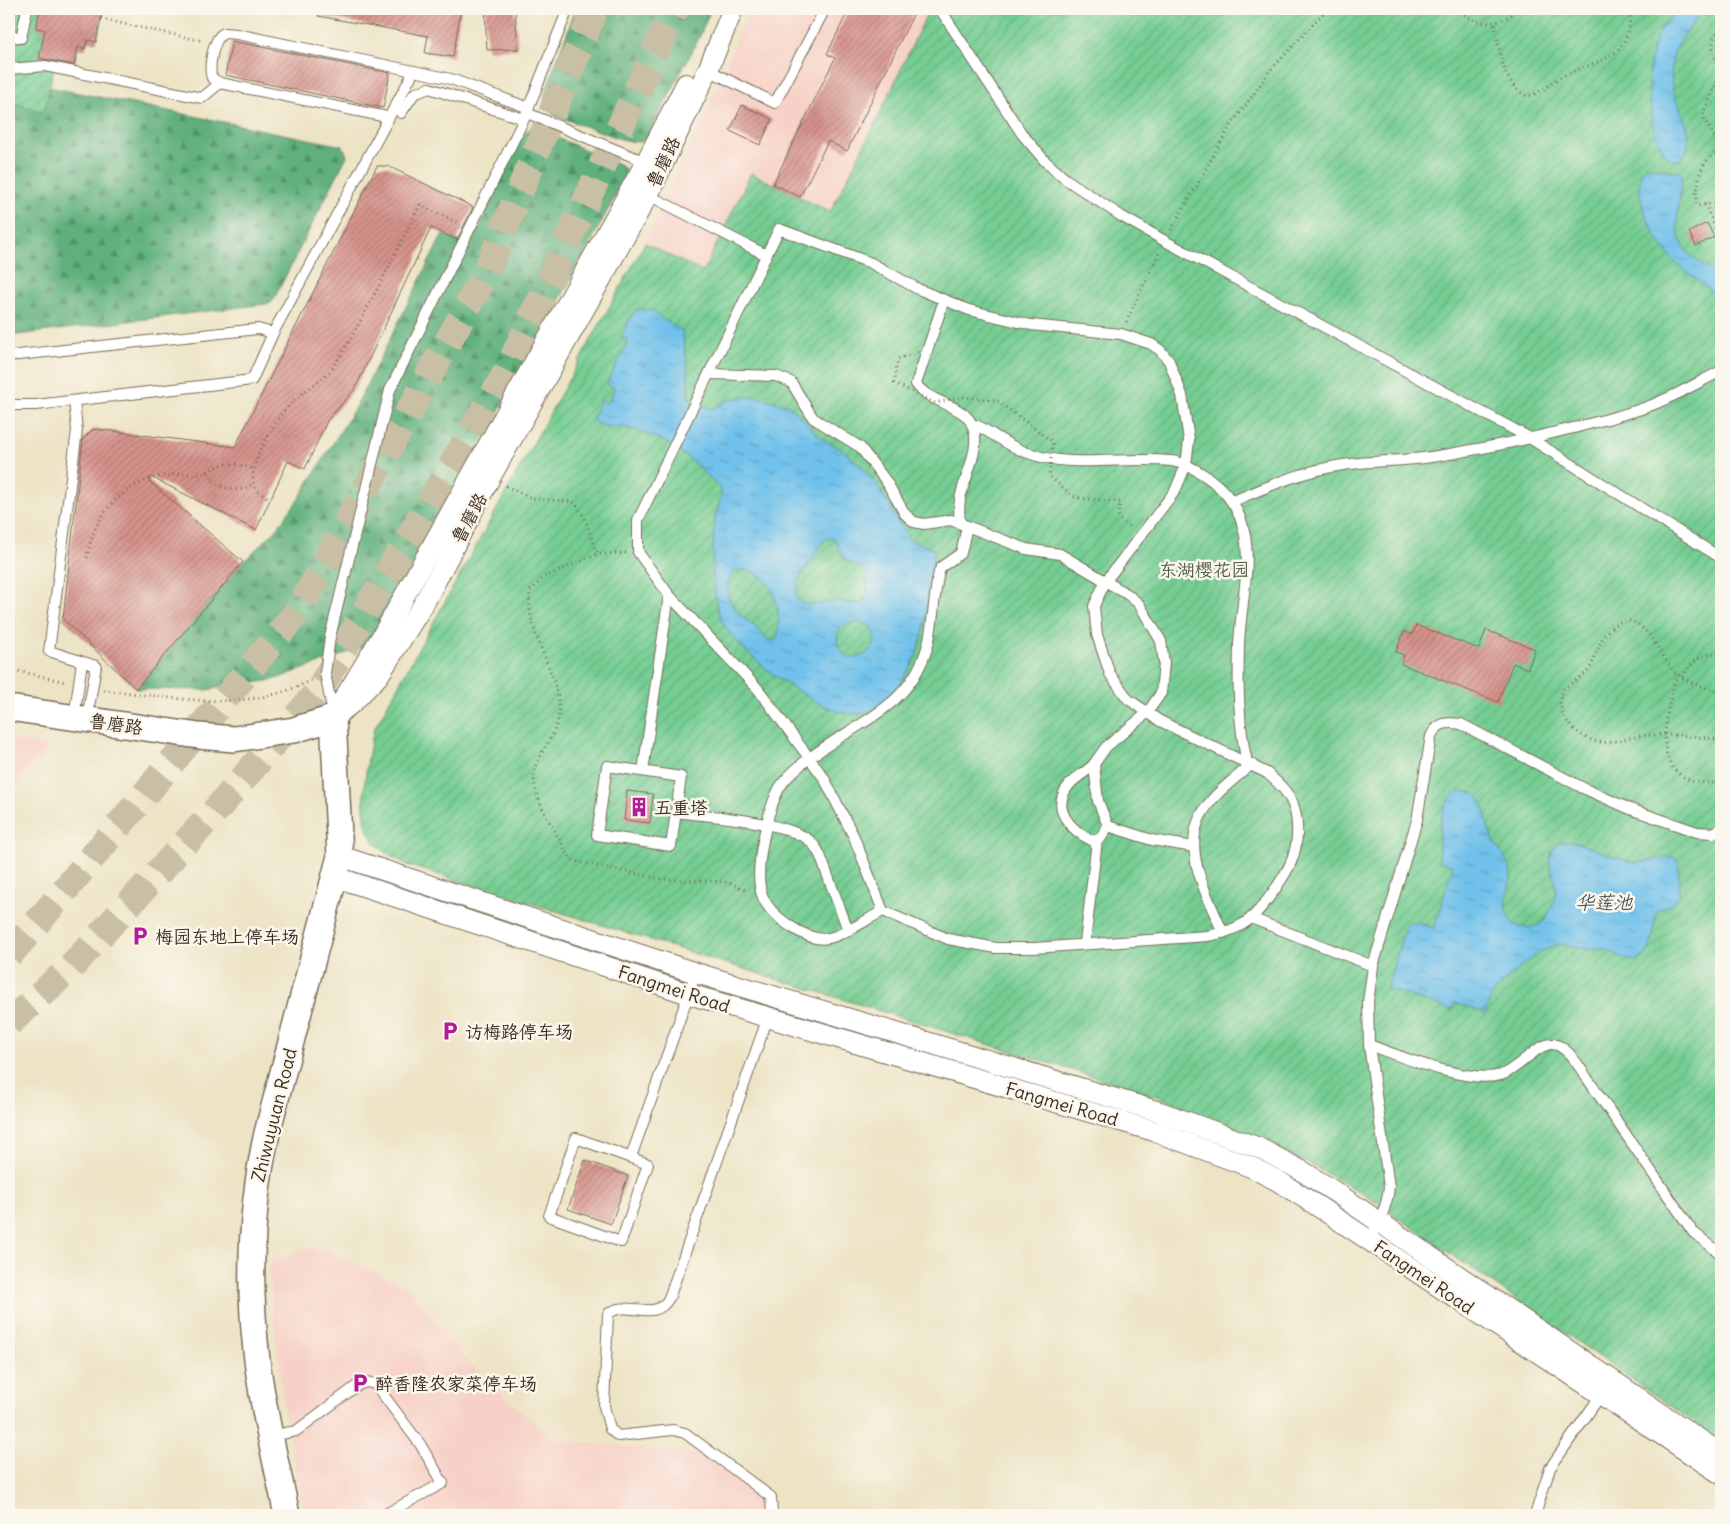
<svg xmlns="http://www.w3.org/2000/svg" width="1730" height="1524" font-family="Delius,'LXGW WenKai TC',sans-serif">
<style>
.built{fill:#f7d1c7}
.forest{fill:url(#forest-firs);stroke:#4d6d4e}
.garden{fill:url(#garden-furrows);stroke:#587c58}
.water{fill:url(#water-ripples);stroke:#557684;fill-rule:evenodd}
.building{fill:url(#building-hatch)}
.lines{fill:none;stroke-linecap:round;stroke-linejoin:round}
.trunk-tunnel{stroke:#c9bfa4;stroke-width:28;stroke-dasharray:28 14;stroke-linecap:butt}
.service-casing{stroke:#796b59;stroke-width:12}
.minor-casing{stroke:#796b59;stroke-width:22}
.tertiary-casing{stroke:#796b59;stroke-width:28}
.path{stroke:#796b59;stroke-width:3;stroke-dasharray:1 4;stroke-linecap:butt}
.service{stroke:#fff;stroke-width:10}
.minor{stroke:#fff;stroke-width:20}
.tertiary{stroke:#fff;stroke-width:25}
.path-bridge{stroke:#796b59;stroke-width:3;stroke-dasharray:1 4;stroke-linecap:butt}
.labels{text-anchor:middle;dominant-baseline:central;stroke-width:5;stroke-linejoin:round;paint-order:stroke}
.street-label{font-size:18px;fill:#3b2a1e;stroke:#fbf7ec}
.park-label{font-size:18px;fill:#4c5b41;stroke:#fbf7ec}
.poi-label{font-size:18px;fill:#3b2a1e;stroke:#fbf7ec;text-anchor:start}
.water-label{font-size:19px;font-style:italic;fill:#4b575c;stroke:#fbf7ec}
</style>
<defs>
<pattern id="forest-firs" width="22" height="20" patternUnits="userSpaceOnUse" patternTransform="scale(1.25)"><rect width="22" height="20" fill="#5fb07d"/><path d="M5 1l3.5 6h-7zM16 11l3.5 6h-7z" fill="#508f66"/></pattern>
<pattern id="garden-furrows" width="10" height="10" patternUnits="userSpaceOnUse" patternTransform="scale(1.25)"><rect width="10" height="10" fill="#74cd93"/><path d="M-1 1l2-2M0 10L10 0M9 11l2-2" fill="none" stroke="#65b07e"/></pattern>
<pattern id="water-ripples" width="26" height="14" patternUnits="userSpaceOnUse" patternTransform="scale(1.25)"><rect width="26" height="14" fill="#6fc1eb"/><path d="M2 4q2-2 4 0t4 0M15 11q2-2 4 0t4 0" fill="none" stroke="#5c9dbe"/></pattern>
<pattern id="building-hatch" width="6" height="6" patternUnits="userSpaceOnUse" patternTransform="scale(1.25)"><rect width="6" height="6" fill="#d6938c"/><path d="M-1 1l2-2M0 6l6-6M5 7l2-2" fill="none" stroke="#af7872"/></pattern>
</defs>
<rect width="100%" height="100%" fill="#fbf7ec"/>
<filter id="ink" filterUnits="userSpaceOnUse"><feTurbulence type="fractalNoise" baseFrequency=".02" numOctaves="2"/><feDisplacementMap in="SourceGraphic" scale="10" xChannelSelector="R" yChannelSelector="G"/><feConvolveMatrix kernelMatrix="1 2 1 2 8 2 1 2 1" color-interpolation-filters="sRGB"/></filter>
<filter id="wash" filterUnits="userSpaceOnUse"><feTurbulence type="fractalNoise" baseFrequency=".0096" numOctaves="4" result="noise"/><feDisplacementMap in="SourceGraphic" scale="20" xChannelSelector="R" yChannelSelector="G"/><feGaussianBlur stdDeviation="1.12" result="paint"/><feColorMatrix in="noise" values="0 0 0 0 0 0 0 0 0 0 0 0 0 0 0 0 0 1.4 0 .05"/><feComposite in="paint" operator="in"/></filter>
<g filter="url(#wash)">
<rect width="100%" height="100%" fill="#ede4c6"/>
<g class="built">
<path d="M 748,9 L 929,9 L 880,114 L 829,212 L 703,273 L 645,243 L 714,95 Z"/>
<path d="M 9,740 L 51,746 L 9,789 Z"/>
<path d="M 306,1248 L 323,1249 L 406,1286 L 467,1361 L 550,1438 L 702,1455 L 763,1502 L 765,1515 L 305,1515 L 284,1411 L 268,1267 L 279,1259 Z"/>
</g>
<g class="forest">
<path d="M 576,9 L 711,9 L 700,36 L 648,136 L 641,142 L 627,141 L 553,115 L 545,107 L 544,95 Z"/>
<path d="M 49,87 L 343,146 L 347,156 L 273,301 L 266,304 L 9,336 L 9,101 L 43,112 Z"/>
<path d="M 532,127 L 621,165 L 625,169 L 625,178 L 534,348 L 372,639 L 362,647 L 342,655 L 273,680 L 206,690 L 136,689 L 243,562 L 274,532 L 298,500 L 356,406 L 443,234 L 470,246 L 522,136 Z"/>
</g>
<g class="garden">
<path d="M 9,9 L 103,9 L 96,42 L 87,40 L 85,49 L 78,47 L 74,65 L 55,62 L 44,112 L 9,101 Z"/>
<path d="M 929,9 L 1721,9 L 1721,1441 L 1368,1197 C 1299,1156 1233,1126 1159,1097 L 407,865 C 394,858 382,852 373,840 C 355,817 368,755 374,729 L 645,243 L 703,272 L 751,173 L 830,212 L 880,114 Z"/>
</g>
<g class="water">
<path d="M 1677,9 L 1703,9 C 1693,25 1677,40 1673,58 C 1671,71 1670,85 1675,97 C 1684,119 1696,136 1682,159 L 1673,161 C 1646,145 1645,67 1655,40 C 1659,29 1670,19 1677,9 Z"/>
<path d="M 1645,166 L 1678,172 L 1682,175 C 1681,203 1668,231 1690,255 C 1699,264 1712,269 1721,279 L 1721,333 C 1720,322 1723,309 1717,299 C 1707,285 1689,275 1676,263 C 1657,245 1627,191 1645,166 Z"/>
<path d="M 638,308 L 650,310 L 682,331 L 688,370 L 688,395 L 690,400 L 711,409 L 731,399 L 743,397 L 757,397 L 789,405 L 821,438 L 844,451 L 863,468 L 877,485 L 910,540 L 934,549 L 934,560 C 933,572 929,584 928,597 C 926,609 926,622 923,634 C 916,663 890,713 856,714 C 832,714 806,696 787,684 C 768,672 728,638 720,617 C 711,592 712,546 715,520 C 716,509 724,497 720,487 C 693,461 672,440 635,430 C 621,426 607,429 594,422 L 593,417 L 601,400 L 608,403 L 615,388 L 607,384 L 628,341 L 621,337 L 631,317 ZM 829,538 L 835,540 L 845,560 L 861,567 L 867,574 L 867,593 L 863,603 L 857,604 L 840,601 L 808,605 L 798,601 C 790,582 815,557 824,540 ZM 744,570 C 753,571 762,576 768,583 C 777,594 783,630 775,641 L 766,639 C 753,619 726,614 728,586 C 729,580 730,576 734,572 ZM 861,622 C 887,629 875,659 850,658 C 839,652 835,643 838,631 L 847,623 Z"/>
<path d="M 1459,791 L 1474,793 C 1487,803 1485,822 1491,835 C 1495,847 1507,857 1510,869 C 1514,884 1500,903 1509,918 C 1518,934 1544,929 1549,913 C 1551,906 1556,898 1556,891 C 1557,871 1539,862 1560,842 C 1578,836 1618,865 1644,862 C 1654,861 1669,853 1678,860 L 1680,895 L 1672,903 L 1657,911 C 1652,925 1656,944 1645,955 C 1630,969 1618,952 1603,949 C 1593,947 1583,950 1573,947 C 1569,947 1566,944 1562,944 C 1545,944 1508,976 1497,989 C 1491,996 1488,1005 1485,1013 L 1454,1003 L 1452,1010 L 1387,989 L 1406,924 L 1411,922 L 1434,928 L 1453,866 L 1439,861 C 1439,840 1437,801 1459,791 Z"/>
</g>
<g id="blocks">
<g class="building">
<path d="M 40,9 L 103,9 L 96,42 L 87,40 L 85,49 L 78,47 L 74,65 L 39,58 L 45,30 L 36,28 Z"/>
<path d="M 319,9 L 461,9 L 453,57 L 425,53 L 428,36 L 318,16 Z"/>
<path d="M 485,9 L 515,9 L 518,49 L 487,50 Z"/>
<path d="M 849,9 L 916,9 L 847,151 L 828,141 L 800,197 L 773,184 L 835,58 L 827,54 Z"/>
<path d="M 232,41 L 390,73 L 383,108 L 225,75 Z"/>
<path d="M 742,105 L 772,119 L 760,145 L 730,131 Z"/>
<path d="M 377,166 L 388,166 L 473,207 L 457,240 L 431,228 L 355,389 L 327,421 L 305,469 L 288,461 L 256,530 L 151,477 L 149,481 L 243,562 L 136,689 L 63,619 L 83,439 L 92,430 L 97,429 L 235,447 Z"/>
<path d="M 1707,223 L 1714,237 L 1696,246 L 1689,232 Z"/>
<path d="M 1416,625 L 1479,649 L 1486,630 L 1535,649 L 1528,669 L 1513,663 L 1498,702 L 1401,664 L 1404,655 L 1396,652 L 1404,631 L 1412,635 Z"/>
<path d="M 627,791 L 653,794 L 650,823 L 624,820 Z"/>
<path d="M 585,1160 L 628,1176 L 611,1224 L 568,1209 Z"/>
</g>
</g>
</g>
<g filter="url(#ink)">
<use href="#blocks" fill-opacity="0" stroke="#796b59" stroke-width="1"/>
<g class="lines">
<g class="trunk-tunnel">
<path d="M 9,955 L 49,909 L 299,610 L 486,273 L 595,9"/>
<path d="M 9,1023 L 70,968 L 216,810 L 317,693 L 506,374 L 675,9"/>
</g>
<defs>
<g id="service">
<path d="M 940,9 L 1022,134 L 1045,161 L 1064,178 L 1121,216 L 1165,241 L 1528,437 L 1721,558"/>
<path d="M 9,35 L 21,38 L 27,9"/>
<path d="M 9,69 L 45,66 L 202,98 L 220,83"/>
<path d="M 708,70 L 775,103 L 825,9"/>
<path d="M 401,113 L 414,94 L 429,88 L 524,119"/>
<path d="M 527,113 L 648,163"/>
<path d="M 387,117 L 220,83 L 212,78 C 208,68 213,38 224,33 L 237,34 L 428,74 L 451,79 L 529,108"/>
<path d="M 648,195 L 766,255"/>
<path d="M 779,229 L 871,263 L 918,289 L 969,310 L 1031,325 L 1121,334 L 1151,344 L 1160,350 L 1169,361 L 1182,395 L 1189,440 L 1186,465 L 1175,491 L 1105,582 L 1094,606 L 1097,635 L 1110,674 L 1128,699 L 1160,721 L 1267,773 C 1277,782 1288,791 1293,805 C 1299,820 1298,842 1293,857 C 1287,875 1259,915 1243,924 C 1232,931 1219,934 1207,936 L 1034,948 L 996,948 L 948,939 L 883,911 L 854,837 L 824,778 L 758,689 L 669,595 L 638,552 L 638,520 Z"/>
<path d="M 944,300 L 916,384 C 927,400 951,403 965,415 C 989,437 964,475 960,499 C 959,507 959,515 960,523"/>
<path d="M 9,356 L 258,329 L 273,333"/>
<path d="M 709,374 L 776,376 L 791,382 L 813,418 L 860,447 L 886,481 L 905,514 L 914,522 L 924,524 L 951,520 L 1026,549 L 1060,554 L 1127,594 L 1139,604 L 1161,641 L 1164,663 L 1161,693 L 1147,713 L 1106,747 L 1094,764 L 1098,801 L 1108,826 L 1152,840 L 1194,847"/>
<path d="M 74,401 L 77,430 L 49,651 L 96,666 L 87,719"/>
<path d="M 9,405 L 36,405 L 252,380 L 273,333 L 414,71"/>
<path d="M 972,425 L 978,426 C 995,435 1010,447 1028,453 C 1071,469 1125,456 1171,461 C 1186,463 1199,471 1211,480 C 1267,523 1241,585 1239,645 C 1238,683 1238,724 1247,762"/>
<path d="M 1233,501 C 1267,487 1300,472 1337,466 C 1368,460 1400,462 1431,457 C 1499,446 1569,431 1635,411 C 1665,402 1693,385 1721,371"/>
<path d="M 333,714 L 325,673 L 330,637 L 390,390 L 524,119 L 568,9"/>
<path d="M 74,718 L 82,662"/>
<path d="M 810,757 C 800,766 787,775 780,787 C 768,808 753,871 762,895 C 767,909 778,918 790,926 C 800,933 816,941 829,938 C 847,934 867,919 883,911"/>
<path d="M 810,758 C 857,721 908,710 927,648 C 934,624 933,597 939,572 L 941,567 L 961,553 L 967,526"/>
<path d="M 1094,764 C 1087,772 1077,776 1070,784 C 1049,808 1070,830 1093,841 L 1101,838 L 1108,826"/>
<path d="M 607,766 L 681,777 L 671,846 L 597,835 Z"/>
<path d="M 643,771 L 669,595"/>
<path d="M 676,812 C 711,817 781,820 809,840 C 814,844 817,849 820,855 L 848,930"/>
<path d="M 1251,918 L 1373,966"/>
<path d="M 1223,933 C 1208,897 1178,846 1205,809 C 1217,791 1236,778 1252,764"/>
<path d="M 1085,943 L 1097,840"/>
<path d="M 769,1014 L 669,1298 C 655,1324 627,1298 608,1314 L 604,1406 L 610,1429 L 618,1436 L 673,1430 L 685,1433 L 771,1497 L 772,1515"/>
<path d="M 1369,1045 C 1402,1057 1467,1084 1501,1075 C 1517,1070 1539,1042 1553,1044 C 1568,1046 1579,1067 1587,1078 L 1693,1232 L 1721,1254"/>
<path d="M 576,1138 L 648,1164 L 621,1242 L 549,1216 Z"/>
<path d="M 631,1157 L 696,973"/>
<path d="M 1369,1240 C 1379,1223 1387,1207 1389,1187 L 1369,1045 L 1368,1002 L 1373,966 L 1417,820 L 1431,736 C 1438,722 1447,722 1461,724 L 1585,789 L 1630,809 L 1697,832 L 1713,833 L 1721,829"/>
<path d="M 270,1436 L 296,1431 L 358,1385 L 367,1382 L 375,1384 L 420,1444 L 443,1483 L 384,1515"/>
<path d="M 1535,1515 L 1550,1468 L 1601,1395"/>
</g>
<g id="minor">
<path d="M 339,707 L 382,636 L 646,162 L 686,84"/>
<path d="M 333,718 L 352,703 L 379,675 L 423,605 L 490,478 L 648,195 L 708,70 L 733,9"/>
<path d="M 340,856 L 696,973 L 1160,1112 L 1259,1148 L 1302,1171 L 1335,1192 L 1721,1454"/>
<path d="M 336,877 L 689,994 L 1154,1131 L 1251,1167 L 1278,1181 L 1319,1207 L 1721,1474"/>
</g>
<path id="tertiary" d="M 9,708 L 199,736 L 234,739 L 294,730 L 333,718 L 340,856 L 267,1133 C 251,1205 248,1278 256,1351 C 262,1407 276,1461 287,1515"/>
</defs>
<use href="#service" class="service-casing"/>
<use href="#minor" class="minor-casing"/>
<use href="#tertiary" class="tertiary-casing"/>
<g class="path">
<path d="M 1456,9 C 1481,26 1494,29 1519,9"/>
<path d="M 101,19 L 203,41"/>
<path d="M 1495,24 C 1499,47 1502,87 1528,96 C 1542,93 1552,81 1565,75 C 1601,59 1632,59 1630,9"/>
<path d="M 1721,72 L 1703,115 C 1706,128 1719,135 1718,150 L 1705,163 L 1700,173 L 1696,194 L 1697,206 L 1721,202"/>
<path d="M 1721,72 C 1715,60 1706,38 1721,31"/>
<path d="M 1705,204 L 1721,242"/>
<path d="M 1171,230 L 1228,130 L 1269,72 L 1327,9"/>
<path d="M 1126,322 L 1159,253"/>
<path d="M 208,472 L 215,483 C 229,490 240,493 254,483"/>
<path d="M 506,486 L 531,498 L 573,502 C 588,515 589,538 598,554"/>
<path d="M 267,497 C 262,494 257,492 255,488 C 245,465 276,419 291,403 C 305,388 325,381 336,363 C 367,312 393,258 420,205 L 458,223"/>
<path d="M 1079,498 L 1120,502 L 1118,518 L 1131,528"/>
<path d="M 626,553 L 598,554 L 544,577 L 530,591 C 525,632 557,668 559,708 C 561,738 528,757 535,786 C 539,809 556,831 566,852 L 574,861 L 661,879 L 727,882 L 746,890"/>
<path d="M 87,558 C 93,517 120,484 162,476 C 175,473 187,475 200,474 C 207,473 211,469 218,466 C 230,461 243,465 255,470"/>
<path d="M 9,669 L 66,682"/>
<path d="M 1676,674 C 1670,706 1648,764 1690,780 C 1700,784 1711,782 1721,783"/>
<path d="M 1682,677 C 1692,661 1702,653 1721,653"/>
<path d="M 104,690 C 173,697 248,715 313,679"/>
<path d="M 1721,692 C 1707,688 1686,683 1675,672 C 1659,657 1640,598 1609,630 C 1598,641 1597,655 1590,668 C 1582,679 1572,681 1563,689 C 1551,711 1577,739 1599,742 C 1613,744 1626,738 1640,736 C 1667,733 1695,736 1721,740"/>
</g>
<use href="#service" class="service"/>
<use href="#minor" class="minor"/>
<use href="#tertiary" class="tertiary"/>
<path class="path-bridge" d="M 918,352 L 898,359 L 894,383 L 935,403 L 962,397 L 996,400 L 1053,442 L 1049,476 L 1073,496 L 1079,498"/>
</g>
</g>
<defs>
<symbol id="building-bare" viewBox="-9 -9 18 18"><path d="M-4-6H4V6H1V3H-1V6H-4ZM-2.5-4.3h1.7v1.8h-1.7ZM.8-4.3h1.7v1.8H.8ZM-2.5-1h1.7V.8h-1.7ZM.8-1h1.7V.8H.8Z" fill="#b5179e" stroke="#fbf7ec" stroke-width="2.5" paint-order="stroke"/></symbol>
<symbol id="parking-bare" viewBox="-9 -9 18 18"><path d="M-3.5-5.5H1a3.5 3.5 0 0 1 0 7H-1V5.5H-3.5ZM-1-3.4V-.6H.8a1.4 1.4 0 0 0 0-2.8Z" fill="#b5179e" stroke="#fbf7ec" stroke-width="2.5" paint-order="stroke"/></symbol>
</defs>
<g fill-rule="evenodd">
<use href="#building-bare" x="625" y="793" width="28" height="28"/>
<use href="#parking-bare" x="126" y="922" width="28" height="28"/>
<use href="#parking-bare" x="436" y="1017" width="28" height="28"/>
<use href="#parking-bare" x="346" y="1369" width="28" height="28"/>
</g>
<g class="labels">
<g class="street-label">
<text transform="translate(663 162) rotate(-65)">鲁磨路</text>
<text transform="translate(469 518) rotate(-62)">鲁磨路</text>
<text transform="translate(116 724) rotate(8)">鲁磨路</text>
<text transform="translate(674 989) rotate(18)">Fangmei Road</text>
<text transform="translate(1062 1104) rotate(16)">Fangmei Road</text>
<text transform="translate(274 1115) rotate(-76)">Zhiwuyuan Road</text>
<text transform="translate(1424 1277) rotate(34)">Fangmei Road</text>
</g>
<g class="park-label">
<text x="1204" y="569">东湖樱花园</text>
</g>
<g class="poi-label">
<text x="654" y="807">五重塔</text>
<text x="155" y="936">梅园东地上停车场</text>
<text x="465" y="1031">访梅路停车场</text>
<text x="375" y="1383">醉香隆农家菜停车场</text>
</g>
<g class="water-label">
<text x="1604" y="902">华莲池</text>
</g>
</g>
<rect width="1730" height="1524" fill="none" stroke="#fbf7ec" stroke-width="30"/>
</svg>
